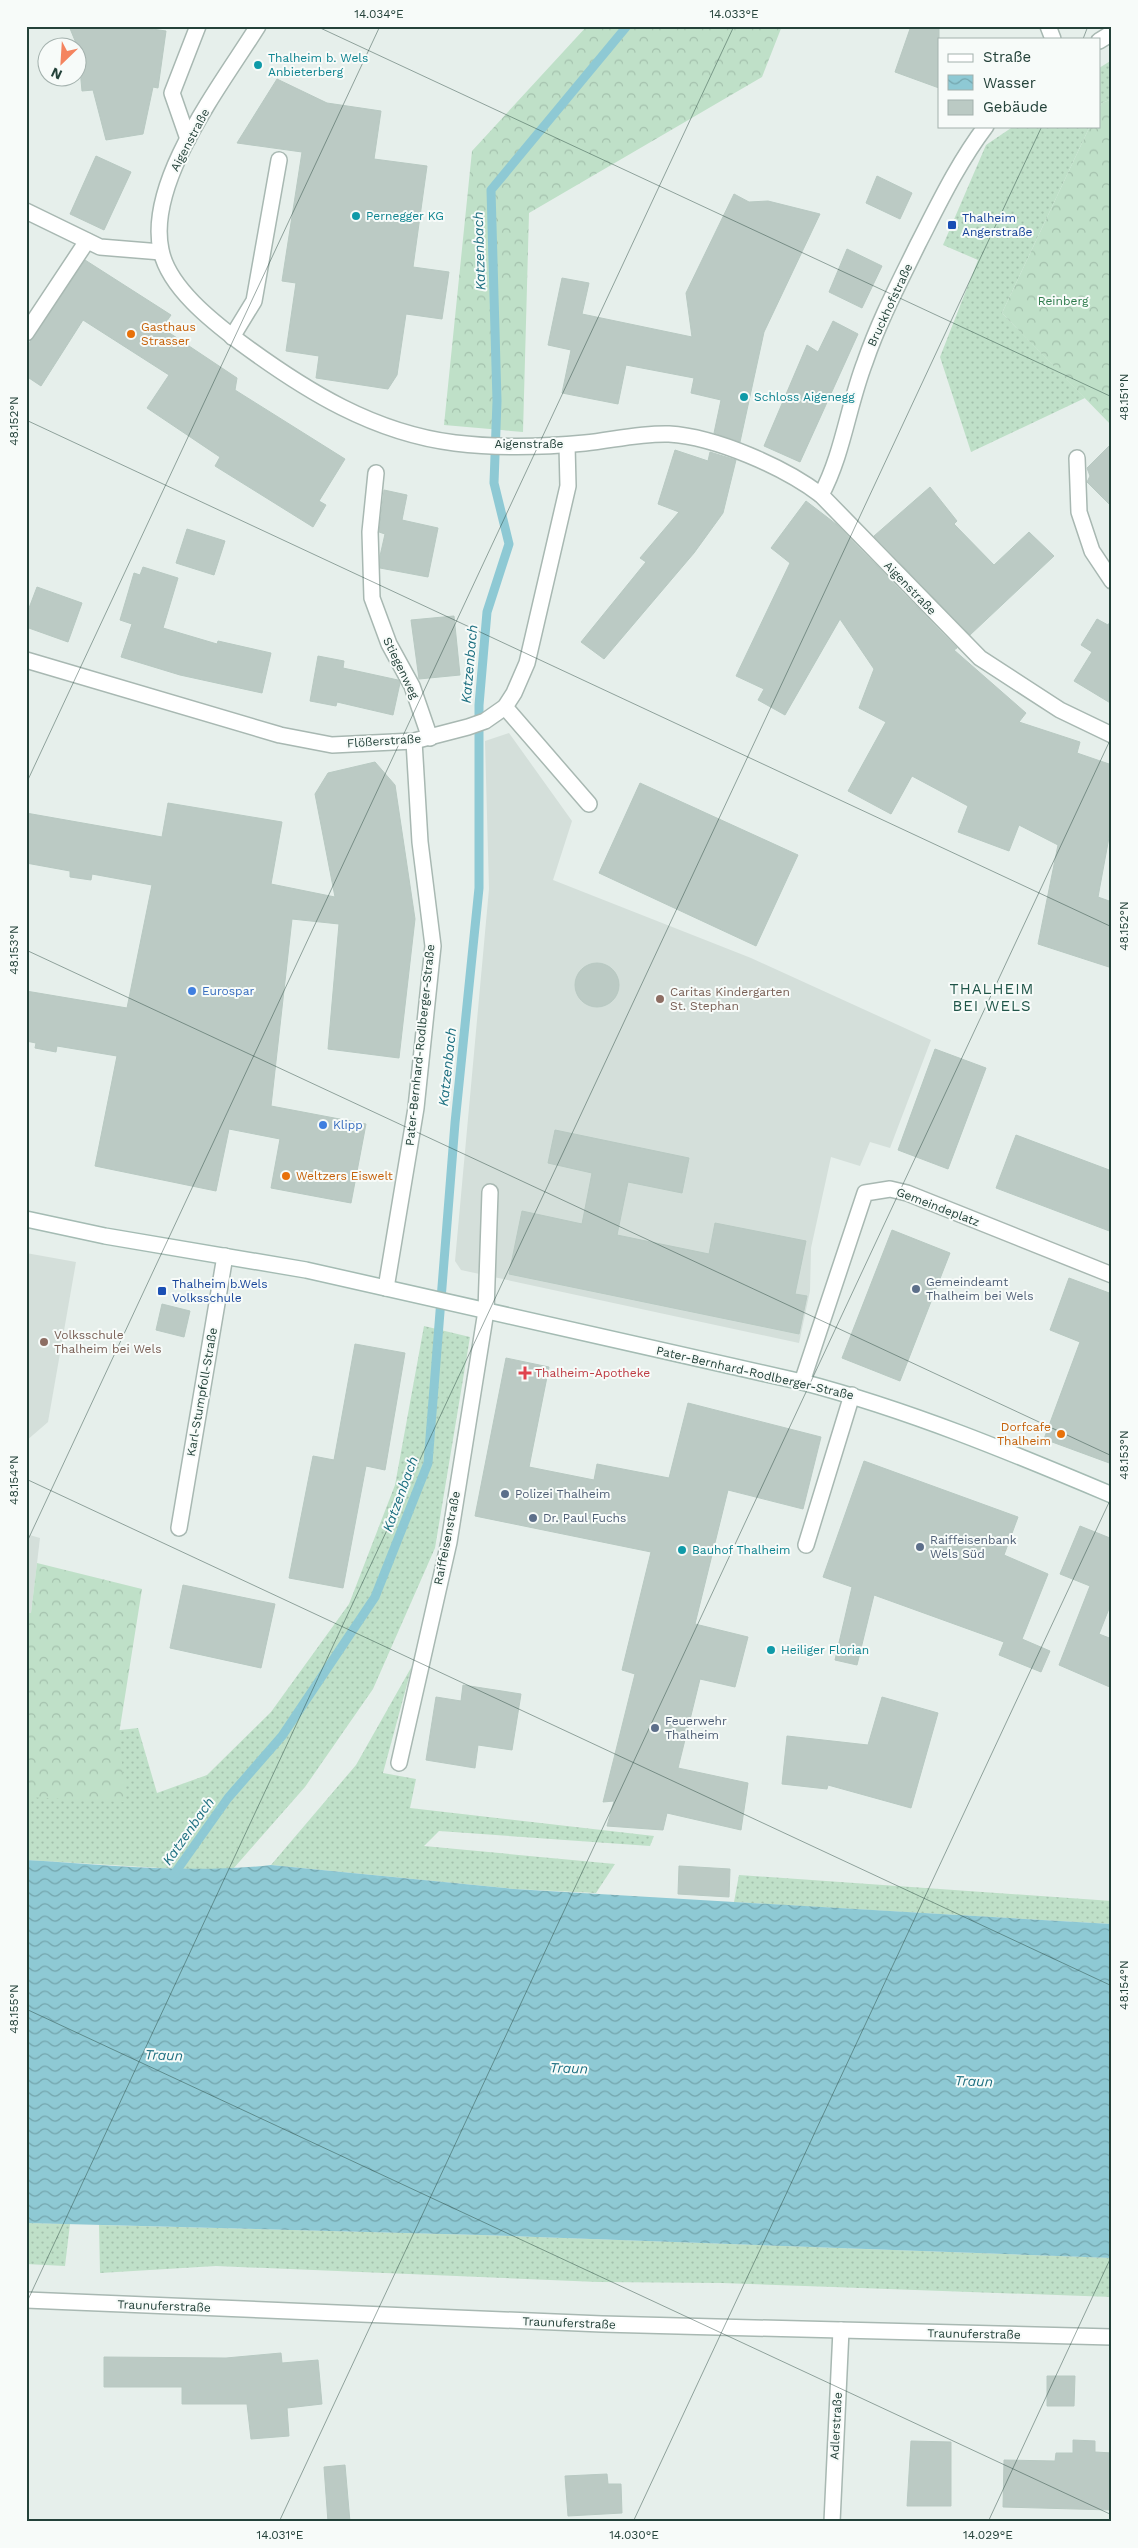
<svg xmlns="http://www.w3.org/2000/svg" width="1138" height="2548" font-family="'Work Sans',sans-serif">
<style>
.built{fill:#d4dfda}
.grass{fill:url(#grass-dots)}
.forest{fill:url(#forest-crowns)}
.water{fill:url(#water-waves)}
.lines{fill:none;stroke-linecap:round;stroke-linejoin:round}
.stream{stroke:#8ec9d4;stroke-width:9}
.building{fill:#bbcac4;stroke:#b8c9c2}
.service-casing{stroke:#a8b8b2;stroke-width:18}
.minor-casing{stroke:#a8b8b2;stroke-width:18}
.tertiary-casing{stroke:#a8b8b2;stroke-width:18}
.secondary-casing{stroke:#a4bbb3;stroke-width:18}
.service{stroke:#fff;stroke-width:15}
.minor{stroke:#fff;stroke-width:15}
.tertiary{stroke:#fff;stroke-width:15}
.secondary{stroke:#fff;stroke-width:15}
.ticks{fill:none;stroke:#24423a;stroke-width:1;stroke-opacity:0.45}
.culture-dot{fill:#0f9aa8;stroke:#f7fbf9;stroke-width:2}
.transit-dot{fill:#1a4fb4;stroke:#f7fbf9;stroke-width:2}
.food-dot{fill:#e8710a;stroke:#f7fbf9;stroke-width:2}
.shop-dot{fill:#3f7fe0;stroke:#f7fbf9;stroke-width:2}
.education-dot{fill:#8d6e63;stroke:#f7fbf9;stroke-width:2}
.service-dot{fill:#5c6f8a;stroke:#f7fbf9;stroke-width:2}
.health-dot{fill:#e0444e;stroke:#f7fbf9;stroke-width:2}
.labels{text-anchor:middle;dominant-baseline:central;stroke-width:4;stroke-linejoin:round;paint-order:stroke}
.culture-label{font-size:12px;fill:#0d838f;stroke:#f7fbf9;text-anchor:start}
.street-label{font-size:12px;fill:#24423a;stroke:#f7fbf9}
.transit-label{font-size:12px;fill:#164399;stroke:#f7fbf9;text-anchor:start}
.park-label{font-size:12px;fill:#2d7a4b;stroke:#f7fbf9}
.food-label{font-size:12px;fill:#c56008;stroke:#f7fbf9;text-anchor:start}
.shop-label{font-size:12px;fill:#366cbe;stroke:#f7fbf9;text-anchor:start}
.education-label{font-size:12px;fill:#785e54;stroke:#f7fbf9;text-anchor:start}
.service-label{font-size:12px;fill:#4e5e75;stroke:#f7fbf9;text-anchor:start}
.health-label{font-size:12px;fill:#be3a42;stroke:#f7fbf9;text-anchor:start}
.water-label{font-size:14px;font-style:italic;fill:#1c6f80;stroke:#f7fbf9}
.quarter-label{font-size:15px;letter-spacing:1px;fill:#1f5548;stroke:#f7fbf9}
.neatline{fill:none;stroke:#24423a;stroke-width:2}
.ticks-label{font-size:12px;text-anchor:middle;fill:#24423a}
</style>
<defs>
<pattern id="grass-dots" width="8" height="8" patternUnits="userSpaceOnUse" patternTransform="scale(1.25)"><rect width="8" height="8" fill="#bfe0c8"/><path d="M2 2h.1M6 6h.1" fill="none" stroke="#a4c1ad" stroke-width="1.8" stroke-linecap="round"/></pattern>
<pattern id="forest-crowns" width="20" height="18" patternUnits="userSpaceOnUse" patternTransform="scale(1.25)"><rect width="20" height="18" fill="#bfe0c8"/><path d="M2 6a3 3 0 1 1 6 0M12 15a3 3 0 1 1 6 0" fill="none" stroke="#a4c1ad"/></pattern>
<pattern id="water-waves" width="16" height="10" patternUnits="userSpaceOnUse" patternTransform="scale(1.25)"><rect width="16" height="10" fill="#8ec9d4"/><path d="M0 5q4-4 8 0t8 0" fill="none" stroke="#74a5ad"/></pattern>
</defs>
<rect width="100%" height="100%" fill="#e6efeb"/>
<g class="built">
<path d="M 509,733 L 572,821 L 553,880 L 751,958 L 931,1040 L 890,1148 L 870,1142 L 860,1166 L 831,1157 L 811,1248 L 810,1291 L 799,1343 L 461,1270 L 455,1261 L 489,889 L 485,741 Z"/>
<path d="M 26,1253 L 76,1262 L 48,1422 L 26,1441 Z"/>
<path d="M 26,1534 L 40,1538 L 31,1613 L 26,1612 Z"/>
</g>
<g class="grass">
<path d="M 1112,60 L 1112,99 L 1102,103 L 1099,108 L 1099,68 Z"/>
<path d="M 1014,126 L 1090,126 L 1002,313 L 1085,398 L 971,452 L 940,357 L 978,260 L 943,245 L 986,145 Z"/>
<path d="M 424,1326 L 470,1337 L 435,1548 L 373,1689 L 305,1787 L 233,1869 L 178,1869 L 26,1860 L 26,1791 L 50,1738 L 138,1728 L 157,1793 L 207,1775 L 271,1712 L 349,1604 L 395,1485 Z"/>
<path d="M 412,1666 L 383,1773 L 416,1779 L 410,1808 L 654,1836 L 650,1846 L 439,1831 L 424,1846 L 615,1864 L 596,1893 L 514,1889 L 271,1865 L 356,1765 Z"/>
<path d="M 739,1875 L 1112,1901 L 1112,1924 L 734,1902 Z"/>
<path d="M 26,2223 L 70,2224 L 65,2266 L 26,2264 Z"/>
<path d="M 99,2225 L 480,2235 L 1112,2258 L 1112,2297 L 722,2283 L 598,2282 L 216,2266 L 100,2273 Z"/>
</g>
<g class="forest">
<path d="M 587,26 L 782,26 L 762,77 L 529,213 L 523,432 L 444,425 L 472,151 Z"/>
<path d="M 1112,99 L 1112,426 L 1002,313 L 1090,126 L 1099,126 L 1099,108 L 1102,103 Z"/>
<path d="M 37,1563 L 142,1589 L 119,1734 L 126,1802 L 26,1797 L 26,1612 L 31,1613 Z"/>
</g>
<path class="water" d="M 26,1860 C 108,1865 190,1874 271,1865 L 514,1889 L 1112,1924 L 1112,2258 L 480,2235 L 26,2223 Z"/>
<g class="lines">
<path class="stream" d="M 172,1877 L 228,1798 L 282,1736 L 375,1597 L 428,1463 L 455,1123 L 479,888 L 479,705 L 487,612 L 509,544 L 494,483 L 497,401 L 491,190 L 627,26"/>
</g>
<g class="building">
<path d="M 69,26 L 132,26 L 166,31 L 158,88 L 153,87 L 143,134 L 106,140 L 93,90 L 82,91 L 78,48 Z"/>
<path d="M 911,26 L 939,26 L 939,88 L 895,72 Z"/>
<path d="M 277,79 L 327,103 L 381,111 L 374,159 L 427,166 L 413,267 L 449,272 L 442,319 L 406,314 L 397,375 L 388,389 L 316,378 L 319,356 L 286,351 L 296,283 L 282,281 L 302,152 L 237,143 Z"/>
<path d="M 96,156 L 131,172 L 104,230 L 70,214 Z"/>
<path d="M 877,176 L 912,193 L 900,219 L 866,203 Z"/>
<path d="M 734,194 L 749,202 L 768,201 L 820,214 L 764,332 L 740,442 L 714,433 L 721,400 L 691,393 L 694,378 L 626,365 L 618,404 L 562,393 L 571,350 L 548,345 L 562,278 L 589,283 L 582,314 L 692,337 L 686,293 Z"/>
<path d="M 847,249 L 882,266 L 862,308 L 829,292 Z"/>
<path d="M 85,260 L 171,315 L 162,328 L 237,378 L 235,390 L 345,459 L 319,501 L 326,505 L 313,527 L 215,466 L 220,457 L 147,408 L 169,375 L 83,320 L 41,386 L 26,376 L 26,348 Z"/>
<path d="M 833,321 L 858,334 L 800,462 L 764,446 L 807,345 L 818,352 Z"/>
<path d="M 1112,443 L 1112,507 L 1087,482 L 1090,476 L 1087,468 Z"/>
<path d="M 675,450 L 708,461 L 710,452 L 736,460 L 723,513 L 694,553 L 604,659 L 581,642 L 646,562 L 640,558 L 679,512 L 658,504 Z"/>
<path d="M 930,487 L 957,521 L 954,524 L 994,565 L 1029,532 L 1054,556 L 970,635 L 874,536 Z"/>
<path d="M 384,490 L 407,495 L 402,520 L 438,528 L 428,577 L 380,568 L 380,556 L 385,534 L 379,532 Z"/>
<path d="M 806,501 L 836,524 L 957,648 L 954,650 L 1026,713 L 1019,722 L 1080,742 L 1077,753 L 1112,765 L 1112,821 L 1098,897 L 1112,902 L 1112,968 L 1038,944 L 1058,845 L 1019,825 L 1009,851 L 958,832 L 968,806 L 912,776 L 891,814 L 848,791 L 886,722 L 859,708 L 874,669 L 840,619 L 785,715 L 758,700 L 764,689 L 736,676 L 790,563 L 771,548 Z"/>
<path d="M 187,529 L 225,541 L 214,575 L 176,563 Z"/>
<path d="M 143,567 L 178,578 L 163,628 L 217,644 L 218,641 L 271,653 L 262,693 L 180,675 L 121,657 L 132,624 L 120,620 L 134,573 L 140,575 Z"/>
<path d="M 37,587 L 82,603 L 68,642 L 26,627 L 26,616 Z"/>
<path d="M 454,616 L 460,675 L 419,679 L 411,620 Z"/>
<path d="M 1097,619 L 1108,625 L 1112,619 L 1112,704 L 1074,681 L 1092,652 L 1081,645 Z"/>
<path d="M 318,656 L 344,661 L 343,668 L 398,680 L 400,683 L 393,715 L 337,702 L 336,706 L 310,701 Z"/>
<path d="M 375,762 L 395,785 L 415,919 L 399,1058 L 328,1049 L 339,924 L 292,919 L 271,1106 L 366,1124 L 351,1203 L 271,1188 L 280,1139 L 229,1129 L 216,1191 L 95,1166 L 117,1056 L 57,1046 L 56,1052 L 35,1048 L 36,1043 L 26,1041 L 26,991 L 127,1008 L 152,885 L 92,874 L 91,880 L 70,877 L 70,871 L 26,863 L 26,813 L 162,837 L 168,803 L 282,822 L 271,884 L 335,897 L 315,794 L 328,773 Z"/>
<path d="M 640,783 L 798,855 L 756,946 L 599,873 Z"/>
<circle cx="597" cy="985" r="22"/>
<path d="M 935,1049 L 986,1068 L 948,1169 L 898,1150 Z"/>
<path d="M 555,1130 L 689,1158 L 682,1193 L 628,1182 L 617,1235 L 709,1254 L 715,1223 L 806,1241 L 795,1294 L 807,1296 L 799,1334 L 509,1274 L 522,1211 L 582,1224 L 592,1173 L 548,1163 Z"/>
<path d="M 1016,1135 L 1112,1171 L 1112,1232 L 996,1188 Z"/>
<path d="M 892,1230 L 950,1253 L 900,1381 L 842,1358 Z"/>
<path d="M 1069,1278 L 1112,1294 L 1112,1464 L 1044,1439 L 1080,1342 L 1050,1330 Z"/>
<path d="M 162,1304 L 190,1311 L 184,1337 L 156,1330 Z"/>
<path d="M 355,1344 L 405,1353 L 385,1470 L 366,1466 L 343,1588 L 289,1578 L 313,1456 L 334,1460 Z"/>
<path d="M 506,1358 L 549,1367 L 529,1467 L 594,1480 L 597,1464 L 669,1478 L 688,1403 L 821,1437 L 803,1509 L 728,1490 L 695,1624 L 748,1637 L 735,1687 L 700,1679 L 678,1768 L 748,1783 L 741,1830 L 667,1813 L 663,1830 L 607,1826 L 614,1801 L 603,1802 L 635,1674 L 622,1670 L 651,1552 L 475,1516 Z"/>
<path d="M 864,1461 L 1018,1517 L 1004,1555 L 1048,1574 L 1022,1639 L 1050,1651 L 1041,1672 L 999,1655 L 1004,1642 L 874,1595 L 857,1665 L 835,1660 L 852,1587 L 823,1577 Z"/>
<path d="M 1080,1526 L 1110,1538 L 1112,1536 L 1112,1601 L 1099,1634 L 1112,1639 L 1112,1688 L 1059,1665 L 1090,1586 L 1060,1574 Z"/>
<path d="M 183,1585 L 275,1604 L 261,1668 L 170,1648 Z"/>
<path d="M 463,1685 L 521,1694 L 512,1750 L 478,1745 L 475,1768 L 426,1760 L 436,1697 L 461,1701 Z"/>
<path d="M 882,1697 L 938,1713 L 911,1808 L 828,1785 L 827,1789 L 782,1784 L 787,1736 L 868,1745 Z"/>
<path d="M 679,1866 L 730,1869 L 729,1897 L 678,1894 Z"/>
<path d="M 281,2353 L 282,2363 L 318,2360 L 322,2404 L 287,2408 L 289,2436 L 251,2439 L 247,2404 L 182,2404 L 182,2387 L 104,2387 L 104,2357 L 226,2358 Z"/>
<path d="M 1047,2376 L 1075,2376 L 1074,2406 L 1047,2406 Z"/>
<path d="M 1073,2440 L 1095,2441 L 1095,2452 L 1112,2453 L 1112,2510 L 1003,2507 L 1004,2460 L 1055,2461 L 1056,2453 L 1073,2453 Z"/>
<path d="M 911,2441 L 951,2442 L 951,2506 L 907,2506 Z"/>
<path d="M 345,2465 L 350,2522 L 328,2522 L 324,2467 Z"/>
<path d="M 607,2474 L 608,2484 L 621,2484 L 622,2513 L 568,2516 L 565,2476 Z"/>
</g>
<g class="lines">
<defs>
<g id="service">
<path d="M 26,333 L 87,241"/>
<path d="M 232,337 L 254,301 L 279,160"/>
<path d="M 376,473 L 370,532 L 372,598 L 389,644 L 412,686 L 430,738"/>
<path d="M 505,707 L 589,804"/>
<path d="M 486,1311 L 490,1192"/>
<path d="M 806,1545 L 852,1395"/>
</g>
<g id="minor">
<path d="M 1048,26 L 1053,39"/>
<path d="M 1099,41 L 1112,33"/>
<path d="M 188,139 L 172,93 L 198,26"/>
<path d="M 26,211 L 100,247 L 161,252"/>
<path d="M 1077,458 L 1079,512 L 1092,551 L 1112,581"/>
<path d="M 821,495 C 843,454 848,406 865,362 C 879,321 899,283 918,244 C 939,203 958,163 986,126"/>
<path d="M 26,660 L 280,735 L 332,745 L 414,741 L 468,727 L 485,721 L 505,707 L 514,693 L 527,663 L 568,486 L 567,445"/>
<path d="M 386,1288 L 416,1108 L 433,946 L 420,842 L 414,741"/>
<path d="M 802,1382 L 865,1193 L 890,1189 L 907,1193 L 1112,1275"/>
<path d="M 179,1528 L 225,1256"/>
<path d="M 399,1763 L 449,1542 L 486,1311"/>
<path d="M 26,2300 L 602,2324 L 1112,2337"/>
<path d="M 832,2522 L 841,2330"/>
</g>
<path id="tertiary" d="M 258,26 C 222,84 146,181 161,250 C 168,287 213,322 241,343 C 306,391 374,433 455,443 C 497,448 544,447 585,443 C 613,440 641,433 669,434 C 716,437 784,467 821,495 L 980,658 L 1060,710 L 1112,735"/>
<path id="secondary" d="M 26,1219 L 105,1236 L 306,1270 L 802,1382 C 909,1410 1010,1452 1112,1495"/>
</defs>
<use href="#service" class="service-casing"/>
<use href="#minor" class="minor-casing"/>
<use href="#tertiary" class="tertiary-casing"/>
<use href="#secondary" class="secondary-casing"/>
<use href="#service" class="service"/>
<use href="#minor" class="minor"/>
<use href="#tertiary" class="tertiary"/>
<use href="#secondary" class="secondary"/>
</g>
<path class="ticks" d="M 316,26 L 1112,397M 1083,39 L 1088,26M 26,420 L 1112,927M 26,784 L 380,26M 26,950 L 1112,1456M 26,1479 L 1112,1986M 26,1544 L 734,26M 26,2009 L 1112,2515M 26,2304 L 1042,126M 279,2522 L 1112,736M 633,2522 L 1112,1496M 988,2522 L 1112,2255"/>
<g class="culture-dot">
<circle cx="258" cy="65" r="5"/>
<circle cx="356" cy="216" r="5"/>
<circle cx="744" cy="397" r="5"/>
<circle cx="682" cy="1550" r="5"/>
<circle cx="771" cy="1650" r="5"/>
</g>
<g class="transit-dot">
<rect x="947" y="220" width="10" height="10" rx="2.5"/>
<rect x="157" y="1286" width="10" height="10" rx="2.5"/>
</g>
<g class="food-dot">
<circle cx="131" cy="334" r="5"/>
<circle cx="286" cy="1176" r="5"/>
<circle cx="1061" cy="1434" r="5"/>
</g>
<g class="shop-dot">
<circle cx="192" cy="991" r="5"/>
<circle cx="323" cy="1125" r="5"/>
</g>
<g class="education-dot">
<circle cx="660" cy="999" r="5"/>
<circle cx="44" cy="1342" r="5"/>
</g>
<g class="service-dot">
<circle cx="916" cy="1289" r="5"/>
<circle cx="505" cy="1494" r="5"/>
<circle cx="533" cy="1518" r="5"/>
<circle cx="920" cy="1547" r="5"/>
<circle cx="655" cy="1728" r="5"/>
</g>
<path class="health-dot" d="M522.5 1365.5h5v5h5v5h-5v5h-5v-5h-5v-5h5z"/>
<g class="labels">
<g class="culture-label">
<text x="268" y="58">Thalheim b. Wels<tspan x="268" dy="14">Anbieterberg</tspan></text>
<text x="366" y="216">Pernegger KG</text>
<text x="754" y="397">Schloss Aigenegg</text>
<text x="692" y="1550">Bauhof Thalheim</text>
<text x="781" y="1650">Heiliger Florian</text>
</g>
<g class="street-label">
<text transform="translate(190 140) rotate(-62)">Aigenstraße</text>
<text transform="translate(890 305) rotate(-65)">Bruckhofstraße</text>
<text x="529" y="444">Aigenstraße</text>
<text transform="translate(910 588) rotate(46)">Aigenstraße</text>
<text transform="translate(401 668) rotate(64)">Stiegenweg</text>
<text transform="translate(384 741) rotate(-4)">Flößerstraße</text>
<text transform="translate(420 1045) rotate(-84)">Pater-Bernhard-Rodlberger-Straße</text>
<text transform="translate(938 1207) rotate(21)">Gemeindeplatz</text>
<text transform="translate(755 1373) rotate(13)">Pater-Bernhard-Rodlberger-Straße</text>
<text transform="translate(202 1392) rotate(-80)">Karl-Stumpfoll-Straße</text>
<text transform="translate(447 1538) rotate(-79)">Raiffeisenstraße</text>
<text transform="translate(164 2306) rotate(2)">Traunuferstraße</text>
<text transform="translate(569 2323) rotate(2)">Traunuferstraße</text>
<text transform="translate(974 2334) rotate(1)">Traunuferstraße</text>
<text transform="translate(836 2426) rotate(-87)">Adlerstraße</text>
</g>
<g class="transit-label">
<text x="962" y="218">Thalheim<tspan x="962" dy="14">Angerstraße</tspan></text>
<text x="172" y="1284">Thalheim b.Wels<tspan x="172" dy="14">Volksschule</tspan></text>
</g>
<g class="park-label">
<text x="1063" y="301">Reinberg</text>
</g>
<g class="food-label">
<text x="141" y="327">Gasthaus<tspan x="141" dy="14">Strasser</tspan></text>
<text x="296" y="1176">Weltzers Eiswelt</text>
<text x="1051" y="1427" text-anchor="end">Dorfcafe<tspan x="1051" dy="14">Thalheim</tspan></text>
</g>
<g class="shop-label">
<text x="202" y="991">Eurospar</text>
<text x="333" y="1125">Klipp</text>
</g>
<g class="education-label">
<text x="670" y="992">Caritas Kindergarten<tspan x="670" dy="14">St. Stephan</tspan></text>
<text x="54" y="1335">Volksschule<tspan x="54" dy="14">Thalheim bei Wels</tspan></text>
</g>
<g class="service-label">
<text x="926" y="1282">Gemeindeamt<tspan x="926" dy="14">Thalheim bei Wels</tspan></text>
<text x="515" y="1494">Polizei Thalheim</text>
<text x="543" y="1518">Dr. Paul Fuchs</text>
<text x="930" y="1540">Raiffeisenbank<tspan x="930" dy="14">Wels Süd</tspan></text>
<text x="665" y="1721">Feuerwehr<tspan x="665" dy="14">Thalheim</tspan></text>
</g>
<g class="health-label">
<text x="535" y="1373">Thalheim-Apotheke</text>
</g>
<g class="water-label">
<text transform="translate(479 251) rotate(-92)">Katzenbach</text>
<text transform="translate(469 664) rotate(-85)">Katzenbach</text>
<text transform="translate(447 1067) rotate(-84)">Katzenbach</text>
<text transform="translate(400 1494) rotate(-70)">Katzenbach</text>
<text transform="translate(188 1831) rotate(-55)">Katzenbach</text>
<text transform="translate(164 2055) rotate(2)">Traun</text>
<text transform="translate(569 2068) rotate(2)">Traun</text>
<text transform="translate(974 2081) rotate(2)">Traun</text>
</g>
<g class="quarter-label">
<text x="992" y="989">THALHEIM<tspan x="992" dy="17">BEI WELS</tspan></text>
</g>
</g>
<rect width="1138" height="2548" fill="none" stroke="#f7fbf9" stroke-width="55"/>
<rect x="938" y="38" width="162" height="90" fill="#f7fbf9" stroke="#a3b1ad"/>
<rect x="948" y="54" width="25" height="8" fill="#ffffff" stroke="#a3b1ad"/>
<text x="983" y="62" font-size="15" fill="#24423a">Straße</text>
<rect x="948" y="75" width="25" height="15" fill="url(#water-waves)" stroke="#a3b1ad"/>
<text x="983" y="88" font-size="15" fill="#24423a">Wasser</text>
<rect x="948" y="100" width="25" height="15" fill="#bbcac4" stroke="#a3b1ad"/>
<text x="983" y="112" font-size="15" fill="#24423a">Gebäude</text>
<g transform="translate(62 62) rotate(205)"><circle r="24" fill="#f7fbf9" stroke="#a3b1ad"/>
<path d="M0-4L9 19L0 12L-9 19Z" fill="#f4845f"/>
<text y="-8" font-size="14" font-weight="bold" text-anchor="middle" fill="#24423a">N</text>
</g>
<rect x="28" y="28" width="1082" height="2492" class="neatline"/>
<g class="ticks-label">
<text x="379" y="18">14.034°E</text>
<text x="734" y="18">14.033°E</text>
<text transform="translate(1124 397) rotate(-90)" y="4">48.151°N</text>
<text transform="translate(14 421) rotate(-90)" y="4">48.152°N</text>
<text transform="translate(1124 926) rotate(-90)" y="4">48.152°N</text>
<text transform="translate(14 950) rotate(-90)" y="4">48.153°N</text>
<text transform="translate(1124 1455) rotate(-90)" y="4">48.153°N</text>
<text transform="translate(14 1480) rotate(-90)" y="4">48.154°N</text>
<text transform="translate(1124 1985) rotate(-90)" y="4">48.154°N</text>
<text transform="translate(14 2009) rotate(-90)" y="4">48.155°N</text>
<text x="280" y="2539">14.031°E</text>
<text x="634" y="2539">14.030°E</text>
<text x="988" y="2539">14.029°E</text>
</g>
</svg>
